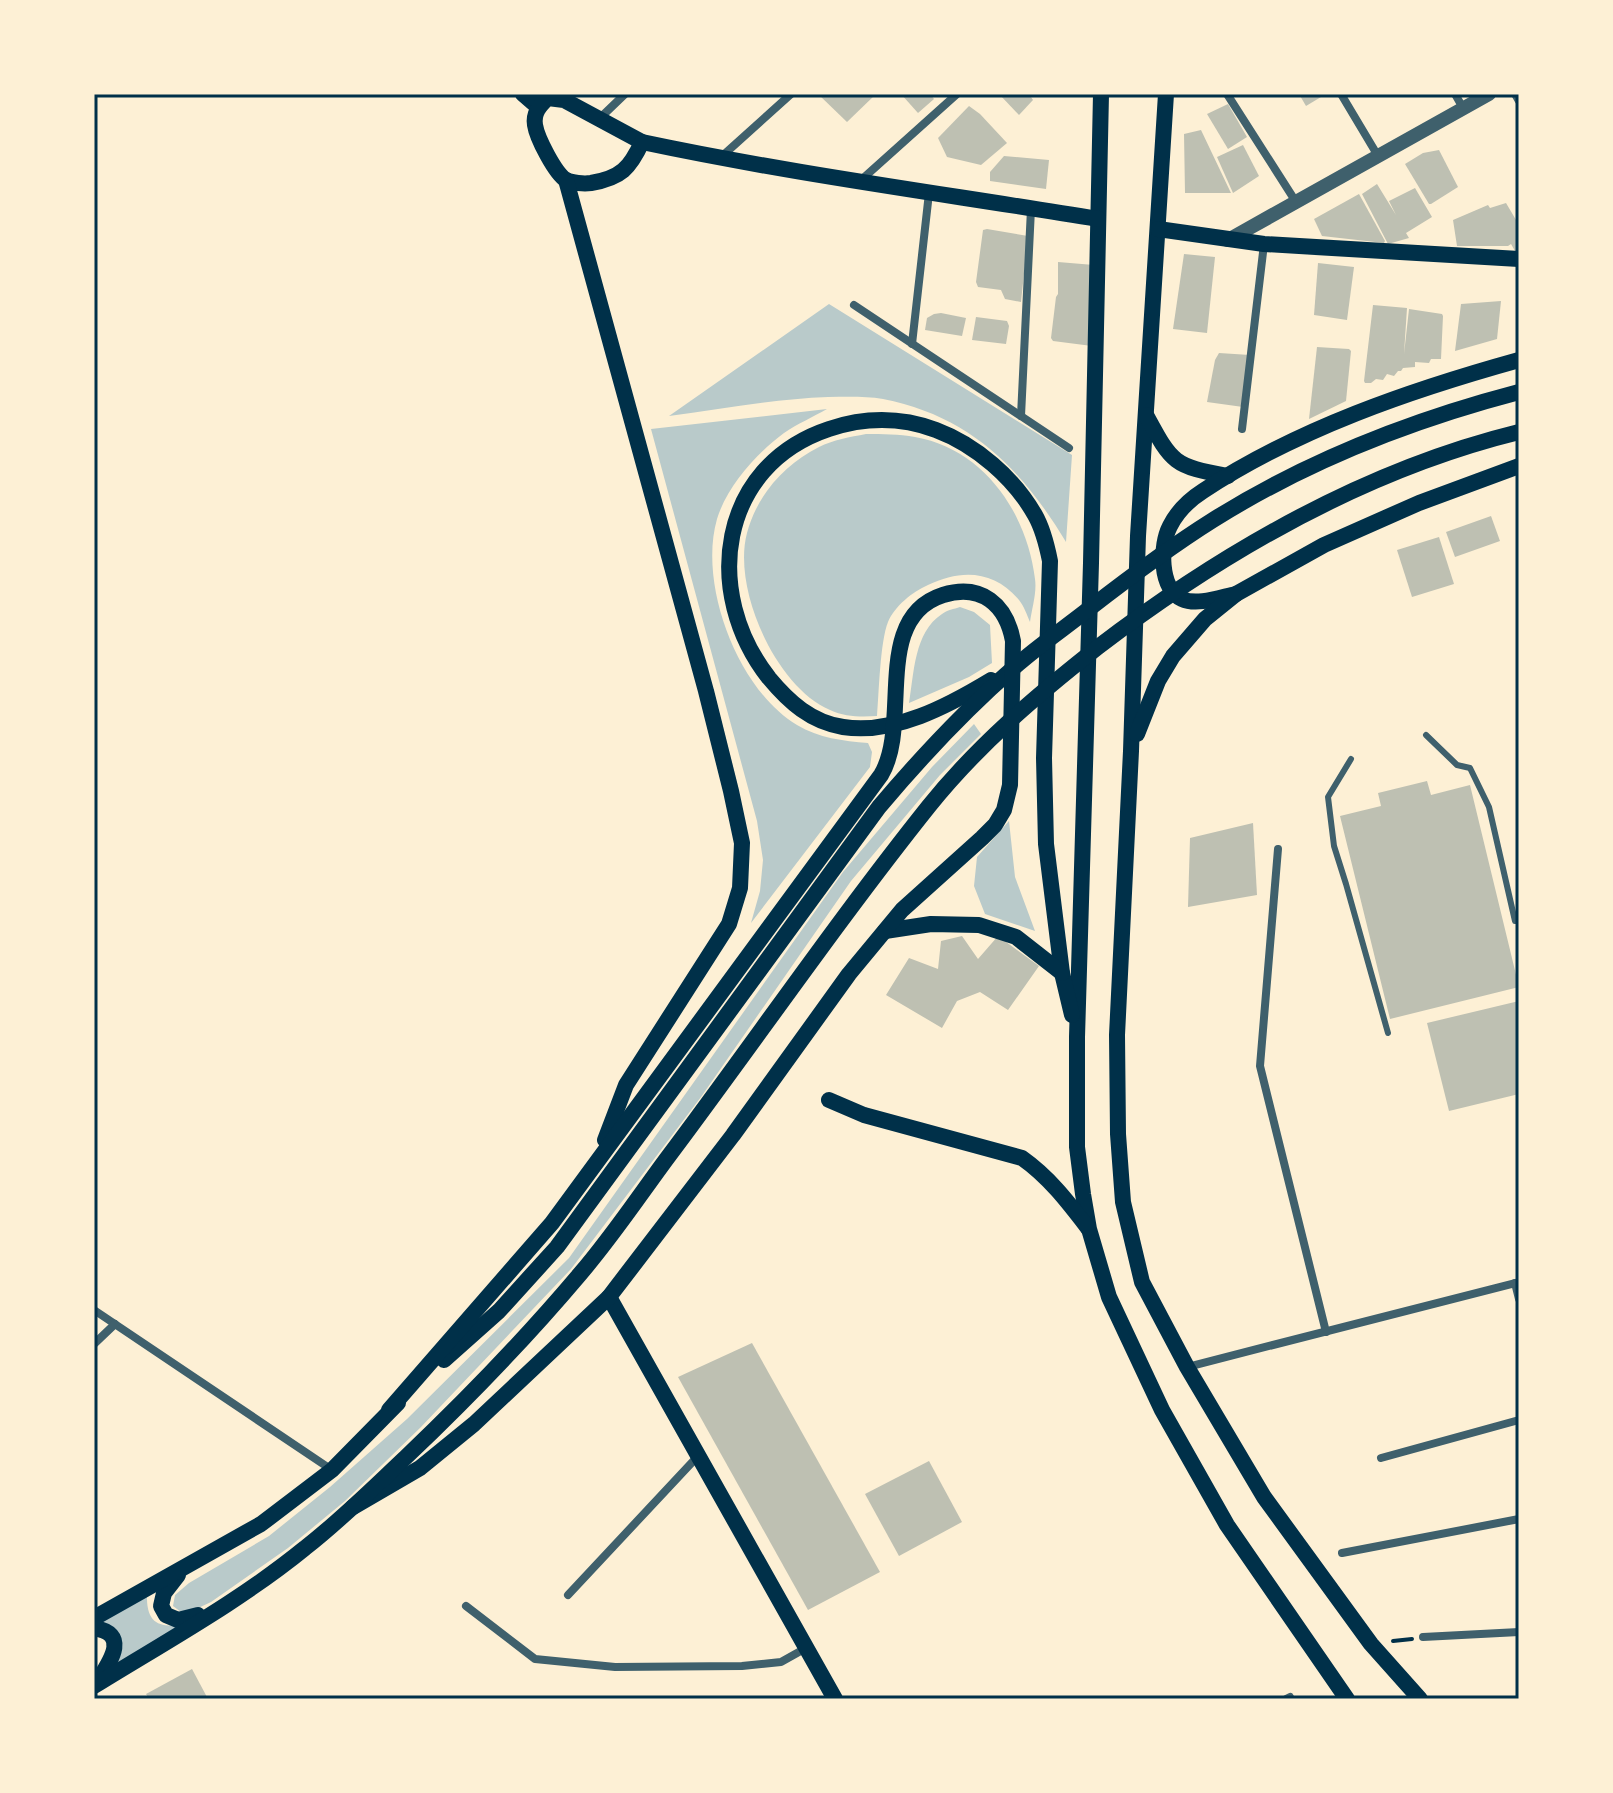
<svg xmlns="http://www.w3.org/2000/svg" width="1613" height="1793" viewBox="0 0 1613 1793" font-family="Lora,serif">
<rect width="100%" height="100%" fill="#fdf0d5"/>
<!-- green -->
<g fill="#b9caca">
<path d="M 829,304 L 1072,455 L 1066,542 C 1022,469 970,416 883,399 C 865,396 845,397 828,397 C 774,399 721,409 669,416 Z"/>
<path d="M 827,409 C 813,417 797,424 784,433 C 757,453 727,486 717,519 C 698,585 738,690 797,725 C 819,738 843,741 868,743 L 872,752 L 870,767 L 751,923 L 760,891 L 763,860 L 757,821 L 651,429 Z"/>
<path d="M 866,434 C 882,434 899,434 915,437 C 984,449 1027,513 1035,579 C 1037,592 1032,608 1030,622 C 1027,615 1024,606 1019,600 C 994,570 961,569 928,585 C 912,592 895,606 888,622 C 880,642 879,693 877,716 C 861,717 845,717 830,710 C 776,687 732,589 747,533 C 757,495 784,465 819,447 C 833,440 850,437 866,434 Z"/>
<path d="M 960,607 L 974,612 L 990,625 L 992,663 L 969,677 L 909,703 C 914,674 914,632 942,614 C 947,610 954,609 960,607 Z"/>
<polygon points="974,724 981,734 940,775 851,881 701,1097 571,1269 421,1427 345,1501 288,1548 211,1602 194,1610 181,1612 173,1606 175,1595 189,1583 269,1536 330,1487 407,1419 569,1258 843,872 932,767"/>
<polygon points="1009,821 1015,877 1035,931 985,914 974,886 977,857"/>
<path d="M 147,1594 C 146,1626 161,1628 188,1624 L 116,1665 L 122,1646 L 119,1638 L 94,1623 Z"/>
</g>
<!-- building -->
<g fill="#bec0b2">
<polygon points="818,94 876,94 847,122"/>
<polygon points="901,94 930,94 934,99 918,113"/>
<polygon points="999,94 1029,94 1033,100 1019,115"/>
<polygon points="1299,94 1326,94 1306,106"/>
<polygon points="1228,104 1247,137 1228,149 1207,114"/>
<polygon points="969,106 980,114 1007,143 981,165 947,157 938,138"/>
<polygon points="1201,130 1230,191 1231,193 1185,193 1184,134"/>
<polygon points="1243,145 1259,176 1233,193 1217,157"/>
<polygon points="1439,150 1458,187 1431,204 1429,204 1405,164 1423,153"/>
<polygon points="1004,156 1049,160 1046,189 990,181 990,172"/>
<polygon points="1377,184 1396,215 1389,201 1415,188 1432,217 1406,233 1409,238 1388,244 1362,194"/>
<polygon points="1359,194 1385,241 1384,243 1322,236 1314,219"/>
<polygon points="1506,203 1519,225 1519,251 1515,251 1511,244 1508,246 1457,246 1453,220 1488,205 1490,208"/>
<polygon points="987,229 1028,236 1021,302 1005,299 1001,290 978,287 976,282 983,230"/>
<polygon points="1184,254 1215,257 1207,333 1173,329"/>
<polygon points="1058,262 1094,265 1092,346 1053,341 1051,338 1056,297 1058,294"/>
<polygon points="1318,263 1354,267 1347,320 1314,315"/>
<polygon points="1501,301 1497,339 1455,351 1461,304"/>
<polygon points="1373,305 1407,308 1404,354 1409,309 1442,314 1443,316 1441,359 1431,359 1429,363 1415,362 1415,367 1403,368 1401,371 1398,371 1394,376 1387,374 1383,380 1376,379 1371,383 1365,383 1364,381"/>
<polygon points="941,313 966,318 962,336 925,330 927,318 934,314"/>
<polygon points="976,317 1007,321 1009,326 1006,344 972,340"/>
<polygon points="1317,347 1349,349 1351,351 1346,401 1309,419"/>
<polygon points="1219,353 1250,355 1243,407 1207,402 1215,360"/>
<polygon points="1491,516 1500,541 1455,557 1446,532"/>
<polygon points="1439,537 1454,584 1412,597 1397,550"/>
<polygon points="1427,781 1431,795 1470,785 1519,987 1390,1019 1340,816 1381,806 1378,793"/>
<polygon points="1253,823 1257,895 1188,907 1190,838"/>
<polygon points="962,936 978,959 998,936 1039,966 1008,1010 980,992 957,1001 942,1028 886,995 909,958 938,969 941,941"/>
<polygon points="1519,1001 1519,1094 1449,1111 1427,1023"/>
<polygon points="752,1343 880,1572 808,1610 678,1377"/>
<polygon points="929,1461 962,1522 899,1556 865,1494"/>
<polygon points="192,1669 208,1699 149,1699 146,1694"/>
</g>
<g fill="none" stroke-linecap="round" stroke-linejoin="round">
<!-- path -->
<polyline stroke="#003049" stroke-width="4" points="1393,1641 1412,1639"/>
<!-- service -->
<g stroke="#3f606c" stroke-width="6">
<polyline points="1426,735 1457,765 1470,768 1489,807 1515,921"/>
<polyline points="1351,759 1328,797 1334,846 1346,884 1388,1033"/>
</g>
<!-- minor -->
<g stroke="#3f606c" stroke-width="8">
<polyline points="1227,94 1296,202"/>
<polyline points="1341,94 1378,156"/>
<polyline points="1455,94 1463,108"/>
<polyline points="1515,94 1519,101"/>
<polyline points="600,118 625,94"/>
<polyline points="720,158 791,94"/>
<polyline points="860,181 957,94"/>
<polyline points="854,305 1069,448"/>
<polyline points="912,344 929,193"/>
<polyline points="1021,416 1031,209"/>
<polyline points="1242,429 1264,244"/>
<polyline points="1278,849 1260,1066 1326,1332"/>
<polyline points="1515,1283 1519,1299"/>
<polyline points="94,1310 332,1470"/>
<polyline points="94,1344 115,1324"/>
<polyline points="1187,1367 1519,1282"/>
<polyline points="1381,1458 1519,1420"/>
<polyline points="1342,1553 1519,1519"/>
<polyline points="568,1595 698,1456"/>
<polyline points="466,1606 535,1659 615,1667 742,1666 781,1662 806,1648"/>
<polyline points="1423,1637 1519,1632"/>
<polyline points="1286,1699 1290,1697"/>
</g>
<!-- tertiary -->
<polyline stroke="#3f606c" stroke-width="14" points="1228,240 1489,94"/>
<!-- secondary -->
<g stroke="#003049" stroke-width="16">
<polyline points="523,94 538,107"/>
<polyline points="1101,94 1091,563 1077,1037 1077,1147 1083,1194 1089,1229 1109,1297 1162,1410 1227,1525 1347,1699"/>
<polyline points="1166,94 1138,536 1131,751 1117,1035 1118,1134 1123,1202 1142,1282 1187,1367 1264,1497 1371,1644 1420,1699"/>
<path d="M 548,98 L 564,100 L 642,142 C 630,168 621,178 591,183 C 584,184 572,183 566,180 C 555,173 537,138 535,125 C 533,113 540,105 548,98 Z"/>
<path d="M 642,142 C 793,174 946,194 1098,219"/>
<polyline points="566,180 706,691 731,791 742,843 740,888 729,924 626,1085 605,1140"/>
<polyline points="1158,229 1264,244 1519,259"/>
<path d="M 1146,415 C 1172,463 1173,466 1228,476"/>
<path d="M 1236,594 C 1221,597 1197,606 1182,599 C 1159,588 1160,545 1170,526 C 1177,512 1189,500 1203,491 C 1297,429 1411,390 1519,360"/>
<path d="M 991,680 C 948,706 894,735 843,727 C 811,722 789,702 769,678 C 702,593 718,466 829,429 C 865,417 901,417 936,430 C 976,445 1014,478 1035,515 C 1043,529 1047,546 1050,561 L 1044,758 L 1046,844 L 1062,973 L 1072,1015"/>
<polyline points="1137,734 1158,681 1173,656 1205,619 1236,594 1324,545 1419,503 1519,466"/>
<polyline points="885,931 931,924 979,925 1016,937 1062,973"/>
<path d="M 829,1100 L 864,1115 L 1022,1158 C 1049,1177 1068,1202 1088,1228"/>
<polyline points="609,1297 835,1699"/>
<path d="M 444,1360 L 499,1311 L 557,1247 L 879,807 C 922,756 967,708 1018,664 C 1041,644 1066,627 1090,608 C 1130,577 1170,547 1213,520 C 1307,461 1412,420 1519,392"/>
<path d="M 353,1507 L 420,1468 L 474,1424 L 609,1297 L 733,1135 L 849,974 L 902,910 L 982,838 L 995,825 L 1004,810 L 1010,785 L 1013,641 C 1010,625 1004,610 990,600 C 976,590 959,590 943,595 C 871,618 912,724 881,775 L 552,1223 L 389,1410"/>
<polyline points="178,1575 164,1593 161,1606 166,1615 178,1620 198,1615"/>
<polyline points="94,1618 261,1524 332,1470 398,1403"/>
<path d="M 94,1628 C 131,1634 109,1663 97,1682"/>
<path d="M 94,1686 C 165,1642 240,1601 305,1548 C 341,1520 373,1488 406,1457 C 467,1399 526,1338 580,1274 C 612,1237 639,1196 668,1157 C 755,1041 838,920 929,806 C 978,745 1037,695 1098,647 C 1224,551 1364,470 1519,432"/>
</g>
</g>
<!-- border -->
<rect width="1613" height="1793" fill="none" stroke="#fdf0d5" stroke-width="192"/>
<rect x="96" y="96" width="1421" height="1601" fill="none" stroke="#003049" stroke-width="3"/>
</svg>
